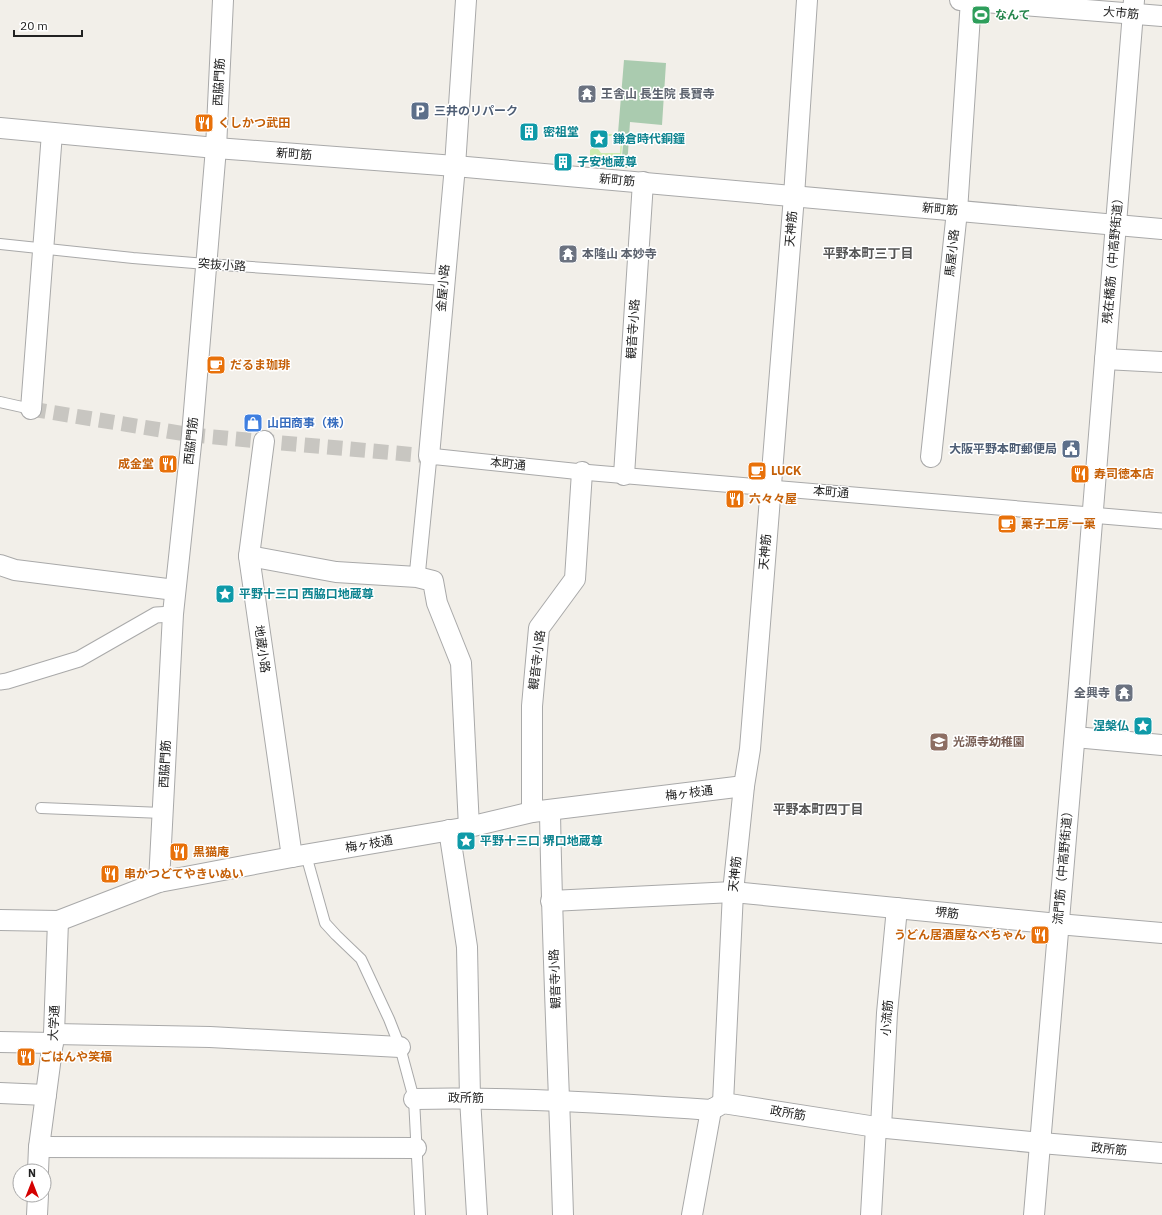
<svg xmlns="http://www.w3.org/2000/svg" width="1162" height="1215" viewBox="0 0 1162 1215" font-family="'IBM Plex Sans','Noto Sans JP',sans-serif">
<rect width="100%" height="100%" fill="#f2efe9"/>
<!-- grass -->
<polygon fill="#cdebb0" points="601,134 623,134 621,157 590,157 590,150 593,148 598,149 601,153 620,153 621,136 601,136 600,140 598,140 598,138"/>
<!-- cemetery -->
<polygon fill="#aacbaf" points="624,60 666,63 662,125 630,122 627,168 621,168 624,134 618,133"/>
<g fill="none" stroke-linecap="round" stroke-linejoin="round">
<!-- pedestrian-tunnel -->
<polyline stroke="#c8c6c1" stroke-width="15" stroke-dasharray="15 8" stroke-linecap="butt" points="31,409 192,435 429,456"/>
<defs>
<g id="service">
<polyline points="0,244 133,258 206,264 444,280"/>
<polyline points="0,402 31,409"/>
<polyline points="41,808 162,813"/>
<polyline points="306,855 325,923 336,935 361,959 389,1019 400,1047 414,1099 420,1215"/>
</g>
<g id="pedestrian">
<polyline points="417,577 429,456 582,472 1162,521"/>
<polyline points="0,682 7,681 79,659 156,615 173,614"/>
</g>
<g id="minor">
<polyline points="960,0 1162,16"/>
<polyline points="0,128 216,148 455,166 1162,229"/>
<polyline points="1105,359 1162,362"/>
<polyline points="31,409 52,133"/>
<polyline points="264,441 249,556 292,857"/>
<polyline points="429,456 455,166 466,0"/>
<polyline points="931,457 957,211 971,0"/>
<polyline points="624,475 643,182"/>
<polyline points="249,556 336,572 417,577 433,581 437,603 461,663 469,827"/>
<polyline points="0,565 15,570 175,590"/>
<polyline points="1075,737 1162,745"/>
<path d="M 550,811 C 552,945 559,1080 563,1215"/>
<polyline points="532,812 532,706 539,628 575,579 582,472"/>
<polyline points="449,830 467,947 470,1098 477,1215"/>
<polyline points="159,882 173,614 192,435 216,148 223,0"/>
<polyline points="551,901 733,892 1058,924 1162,933"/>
<polyline points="0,920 58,921 159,882 292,857 469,827 532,812 744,786"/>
<polyline points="54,1034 210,1037 400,1047"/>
<polyline points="0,1042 53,1043"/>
<polyline points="0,1093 46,1095"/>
<path d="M 414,1099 C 513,1097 612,1103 711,1110 L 723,1103 L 876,1127 L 1041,1143 L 1162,1153"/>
<polyline points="723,1103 733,892 744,786 750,749 794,196 807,0"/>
<polyline points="881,1127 887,1013 897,908"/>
<polyline points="39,1147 416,1148"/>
<polyline points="38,1171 39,1147 54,1034 58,921"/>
<polyline points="37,1215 38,1195"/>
<polyline points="692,1215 711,1110"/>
<polyline points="871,1215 876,1127"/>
<polyline points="1034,1215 1078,696 1134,0"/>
</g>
</defs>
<!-- service casing -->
<use href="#service" stroke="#a9a9a9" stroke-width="12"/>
<!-- pedestrian casing -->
<use href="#pedestrian" stroke="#a9a9a9" stroke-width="17"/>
<!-- minor casing -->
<use href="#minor" stroke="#a9a9a9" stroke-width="22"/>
<!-- service -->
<use href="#service" stroke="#fff" stroke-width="10"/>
<!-- pedestrian -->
<use href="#pedestrian" stroke="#fff" stroke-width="15"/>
<!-- minor -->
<use href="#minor" stroke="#fff" stroke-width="20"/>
</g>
<!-- icons -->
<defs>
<symbol id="stadium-square" viewBox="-11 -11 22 22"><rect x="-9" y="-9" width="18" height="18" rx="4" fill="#2e9e5b" stroke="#fff"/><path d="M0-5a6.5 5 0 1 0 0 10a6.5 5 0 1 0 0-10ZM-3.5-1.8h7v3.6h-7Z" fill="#fff"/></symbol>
<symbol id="temple-square" viewBox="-11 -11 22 22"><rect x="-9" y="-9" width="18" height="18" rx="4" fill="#6b7280" stroke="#fff"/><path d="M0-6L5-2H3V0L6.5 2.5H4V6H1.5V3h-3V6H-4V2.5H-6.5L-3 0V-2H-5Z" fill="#fff"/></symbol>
<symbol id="parking-square" viewBox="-11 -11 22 22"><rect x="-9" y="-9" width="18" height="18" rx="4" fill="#5c6f8a" stroke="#fff"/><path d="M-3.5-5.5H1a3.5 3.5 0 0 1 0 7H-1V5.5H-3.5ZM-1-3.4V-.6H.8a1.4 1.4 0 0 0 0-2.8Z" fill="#fff"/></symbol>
<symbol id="restaurant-square" viewBox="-11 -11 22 22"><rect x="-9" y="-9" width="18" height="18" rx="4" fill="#e8710a" stroke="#fff"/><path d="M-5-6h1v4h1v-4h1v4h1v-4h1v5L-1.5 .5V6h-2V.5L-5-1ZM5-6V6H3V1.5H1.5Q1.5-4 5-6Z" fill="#fff"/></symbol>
<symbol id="building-square" viewBox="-11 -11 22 22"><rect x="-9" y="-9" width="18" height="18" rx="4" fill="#0f9aa8" stroke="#fff"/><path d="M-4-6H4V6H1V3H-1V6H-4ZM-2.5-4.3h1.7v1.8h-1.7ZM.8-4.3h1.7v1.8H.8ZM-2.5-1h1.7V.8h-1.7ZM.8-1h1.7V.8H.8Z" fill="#fff"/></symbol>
<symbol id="sight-square" viewBox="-11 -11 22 22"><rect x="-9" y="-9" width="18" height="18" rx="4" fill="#0f9aa8" stroke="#fff"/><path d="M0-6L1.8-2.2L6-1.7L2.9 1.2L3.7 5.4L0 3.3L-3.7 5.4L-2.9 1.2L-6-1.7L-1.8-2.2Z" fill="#fff"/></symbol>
<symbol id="cafe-square" viewBox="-11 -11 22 22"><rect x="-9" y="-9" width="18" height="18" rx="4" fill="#e8710a" stroke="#fff"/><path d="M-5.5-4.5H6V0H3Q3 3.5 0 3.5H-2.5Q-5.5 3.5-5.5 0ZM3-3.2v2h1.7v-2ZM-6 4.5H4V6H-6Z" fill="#fff"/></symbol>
<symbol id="shop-square" viewBox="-11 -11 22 22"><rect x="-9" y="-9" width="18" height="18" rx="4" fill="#3f7fe0" stroke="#fff"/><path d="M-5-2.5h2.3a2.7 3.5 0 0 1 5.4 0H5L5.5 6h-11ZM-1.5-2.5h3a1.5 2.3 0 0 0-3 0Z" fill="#fff"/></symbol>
<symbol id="civic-square" viewBox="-11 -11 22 22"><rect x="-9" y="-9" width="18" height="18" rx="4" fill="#5c6f8a" stroke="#fff"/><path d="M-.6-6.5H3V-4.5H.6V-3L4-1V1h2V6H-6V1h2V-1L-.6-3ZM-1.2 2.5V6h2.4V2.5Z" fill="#fff"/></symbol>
<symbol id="school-square" viewBox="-11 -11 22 22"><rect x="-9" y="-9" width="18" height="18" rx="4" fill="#8d6e63" stroke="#fff"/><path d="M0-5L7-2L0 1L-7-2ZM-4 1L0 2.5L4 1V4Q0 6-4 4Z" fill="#fff"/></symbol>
</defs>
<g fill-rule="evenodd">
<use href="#stadium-square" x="970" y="4" width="22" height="22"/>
<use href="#temple-square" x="576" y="83" width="22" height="22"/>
<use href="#parking-square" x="409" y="100" width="22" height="22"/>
<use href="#restaurant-square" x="193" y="112" width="22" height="22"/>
<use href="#building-square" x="518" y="121" width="22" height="22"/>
<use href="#sight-square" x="588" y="128" width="22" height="22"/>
<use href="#building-square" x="552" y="151" width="22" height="22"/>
<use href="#temple-square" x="557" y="243" width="22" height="22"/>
<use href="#cafe-square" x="205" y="354" width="22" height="22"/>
<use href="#shop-square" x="242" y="412" width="22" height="22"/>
<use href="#civic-square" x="1060" y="438" width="22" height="22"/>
<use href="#restaurant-square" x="157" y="453" width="22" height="22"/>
<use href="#cafe-square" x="746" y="460" width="22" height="22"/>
<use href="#restaurant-square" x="1069" y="463" width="22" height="22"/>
<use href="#restaurant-square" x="724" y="488" width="22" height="22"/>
<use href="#cafe-square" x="996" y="513" width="22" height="22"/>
<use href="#sight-square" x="214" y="583" width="22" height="22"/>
<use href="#temple-square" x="1113" y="682" width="22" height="22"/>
<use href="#sight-square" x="1132" y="715" width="22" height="22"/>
<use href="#school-square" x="928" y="731" width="22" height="22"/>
<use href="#sight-square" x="455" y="830" width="22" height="22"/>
<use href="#restaurant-square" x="168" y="841" width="22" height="22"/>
<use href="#restaurant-square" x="99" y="863" width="22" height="22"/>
<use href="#restaurant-square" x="1029" y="924" width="22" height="22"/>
<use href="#restaurant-square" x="15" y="1046" width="22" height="22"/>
</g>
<g text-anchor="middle" stroke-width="3" stroke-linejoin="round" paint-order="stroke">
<!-- street labels -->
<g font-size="12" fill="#222" stroke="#fff">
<text transform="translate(1121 13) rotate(5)" y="4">大市筋</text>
<text transform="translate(219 82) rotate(-87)" y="4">西脇門筋</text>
<text transform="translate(294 154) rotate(4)" y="4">新町筋</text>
<text transform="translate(617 180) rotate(5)" y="4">新町筋</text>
<text transform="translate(940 209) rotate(5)" y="4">新町筋</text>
<text transform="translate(791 229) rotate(-85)" y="4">天神筋</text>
<text transform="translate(952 253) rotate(-84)" y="4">馬屋小路</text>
<text transform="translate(1113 258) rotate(-85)" y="4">残在橋筋（中高野街道）</text>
<text transform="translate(222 265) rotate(4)" y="4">突抜小路</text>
<text transform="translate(443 288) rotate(-85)" y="4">金屋小路</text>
<text transform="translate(633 329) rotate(-86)" y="4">観音寺小路</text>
<text transform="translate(191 441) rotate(-84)" y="4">西脇門筋</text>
<text transform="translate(508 464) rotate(6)" y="4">本町通</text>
<text transform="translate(831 492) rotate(5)" y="4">本町通</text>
<text transform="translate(765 552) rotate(-85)" y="4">天神筋</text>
<text transform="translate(262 649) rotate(82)" y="4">地蔵小路</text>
<text transform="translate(537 660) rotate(-83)" y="4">観音寺小路</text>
<text transform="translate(165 764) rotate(-87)" y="4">西脇門筋</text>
<text transform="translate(689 793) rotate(-7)" y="4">梅ヶ枝通</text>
<text transform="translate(369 844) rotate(-10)" y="4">梅ヶ枝通</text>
<text transform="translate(1063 865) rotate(-85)" y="4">流門筋（中高野街道）</text>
<text transform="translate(735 874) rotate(-84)" y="4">天神筋</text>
<text transform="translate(947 913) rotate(6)" y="4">堺筋</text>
<text transform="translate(555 979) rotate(-92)" y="4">観音寺小路</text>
<text transform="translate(887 1018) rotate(-86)" y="4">小流筋</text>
<text transform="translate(54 1023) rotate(-87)" y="4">大学通</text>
<text x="466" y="1102">政所筋</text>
<text transform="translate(788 1113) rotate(9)" y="4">政所筋</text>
<text transform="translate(1109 1149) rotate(5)" y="4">政所筋</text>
</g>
<!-- leisure labels -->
<g font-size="12" font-weight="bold" fill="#27864d" stroke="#fff" text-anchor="start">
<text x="995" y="19">なんて</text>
</g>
<!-- worship labels -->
<g font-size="12" font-weight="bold" fill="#5b616d" stroke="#fff" text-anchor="start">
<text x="601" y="98">王舎山 長生院 長寶寺</text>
<text x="582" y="258">本隆山 本妙寺</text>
<text x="1110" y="697" text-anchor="end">全興寺</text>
</g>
<!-- service labels -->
<g font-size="12" font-weight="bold" fill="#4e5e75" stroke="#fff" text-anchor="start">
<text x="434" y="115">三井のリパーク</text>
<text x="1057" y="453" text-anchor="end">大阪平野本町郵便局</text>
</g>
<!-- food labels -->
<g font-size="12" font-weight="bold" fill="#c56008" stroke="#fff" text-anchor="start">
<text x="218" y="127">くしかつ武田</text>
<text x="230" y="369">だるま珈琲</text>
<text x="154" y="468" text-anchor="end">成金堂</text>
<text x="771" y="475">LUCK</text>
<text x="1094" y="478">寿司徳本店</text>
<text x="749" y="503">六々々屋</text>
<text x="1021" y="528">菓子工房 一菓</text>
<text x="193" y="856">黒猫庵</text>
<text x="124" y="878">串かつどてやきいぬい</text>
<text x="1026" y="939" text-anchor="end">うどん居酒屋なべちゃん</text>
<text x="40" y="1061">ごはんや笑福</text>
</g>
<!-- culture labels -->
<g font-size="12" font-weight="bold" fill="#0d838f" stroke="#fff" text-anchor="start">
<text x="543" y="136">密祖堂</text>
<text x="613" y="143">鎌倉時代銅鐘</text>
<text x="577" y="166">子安地蔵尊</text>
<text x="239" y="598">平野十三口 西脇口地蔵尊</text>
<text x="1129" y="730" text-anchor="end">涅槃仏</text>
<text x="480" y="845">平野十三口 堺口地蔵尊</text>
</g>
<!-- shop labels -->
<g font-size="12" font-weight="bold" fill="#366cbe" stroke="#fff" text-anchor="start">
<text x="267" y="427">山田商事（株）</text>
</g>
<!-- education labels -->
<g font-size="12" font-weight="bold" fill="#785e54" stroke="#fff" text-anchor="start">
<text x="953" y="746">光源寺幼稚園</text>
</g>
<!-- neighbourhood labels -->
<g font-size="13" font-weight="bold" fill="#555" stroke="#fff">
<text x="868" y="258">平野本町三丁目</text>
<text x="818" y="814">平野本町四丁目</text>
</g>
</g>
<!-- north arrow -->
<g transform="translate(32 1183)"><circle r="19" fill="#ffffff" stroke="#a7a7a7"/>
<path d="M0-3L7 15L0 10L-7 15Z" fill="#d40000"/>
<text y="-6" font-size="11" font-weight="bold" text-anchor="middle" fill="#222222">N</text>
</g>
<!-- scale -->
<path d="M14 30v6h68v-6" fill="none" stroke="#222222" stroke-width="2"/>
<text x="20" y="30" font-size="12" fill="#222222" stroke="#ffffff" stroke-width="3" paint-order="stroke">20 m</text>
</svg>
